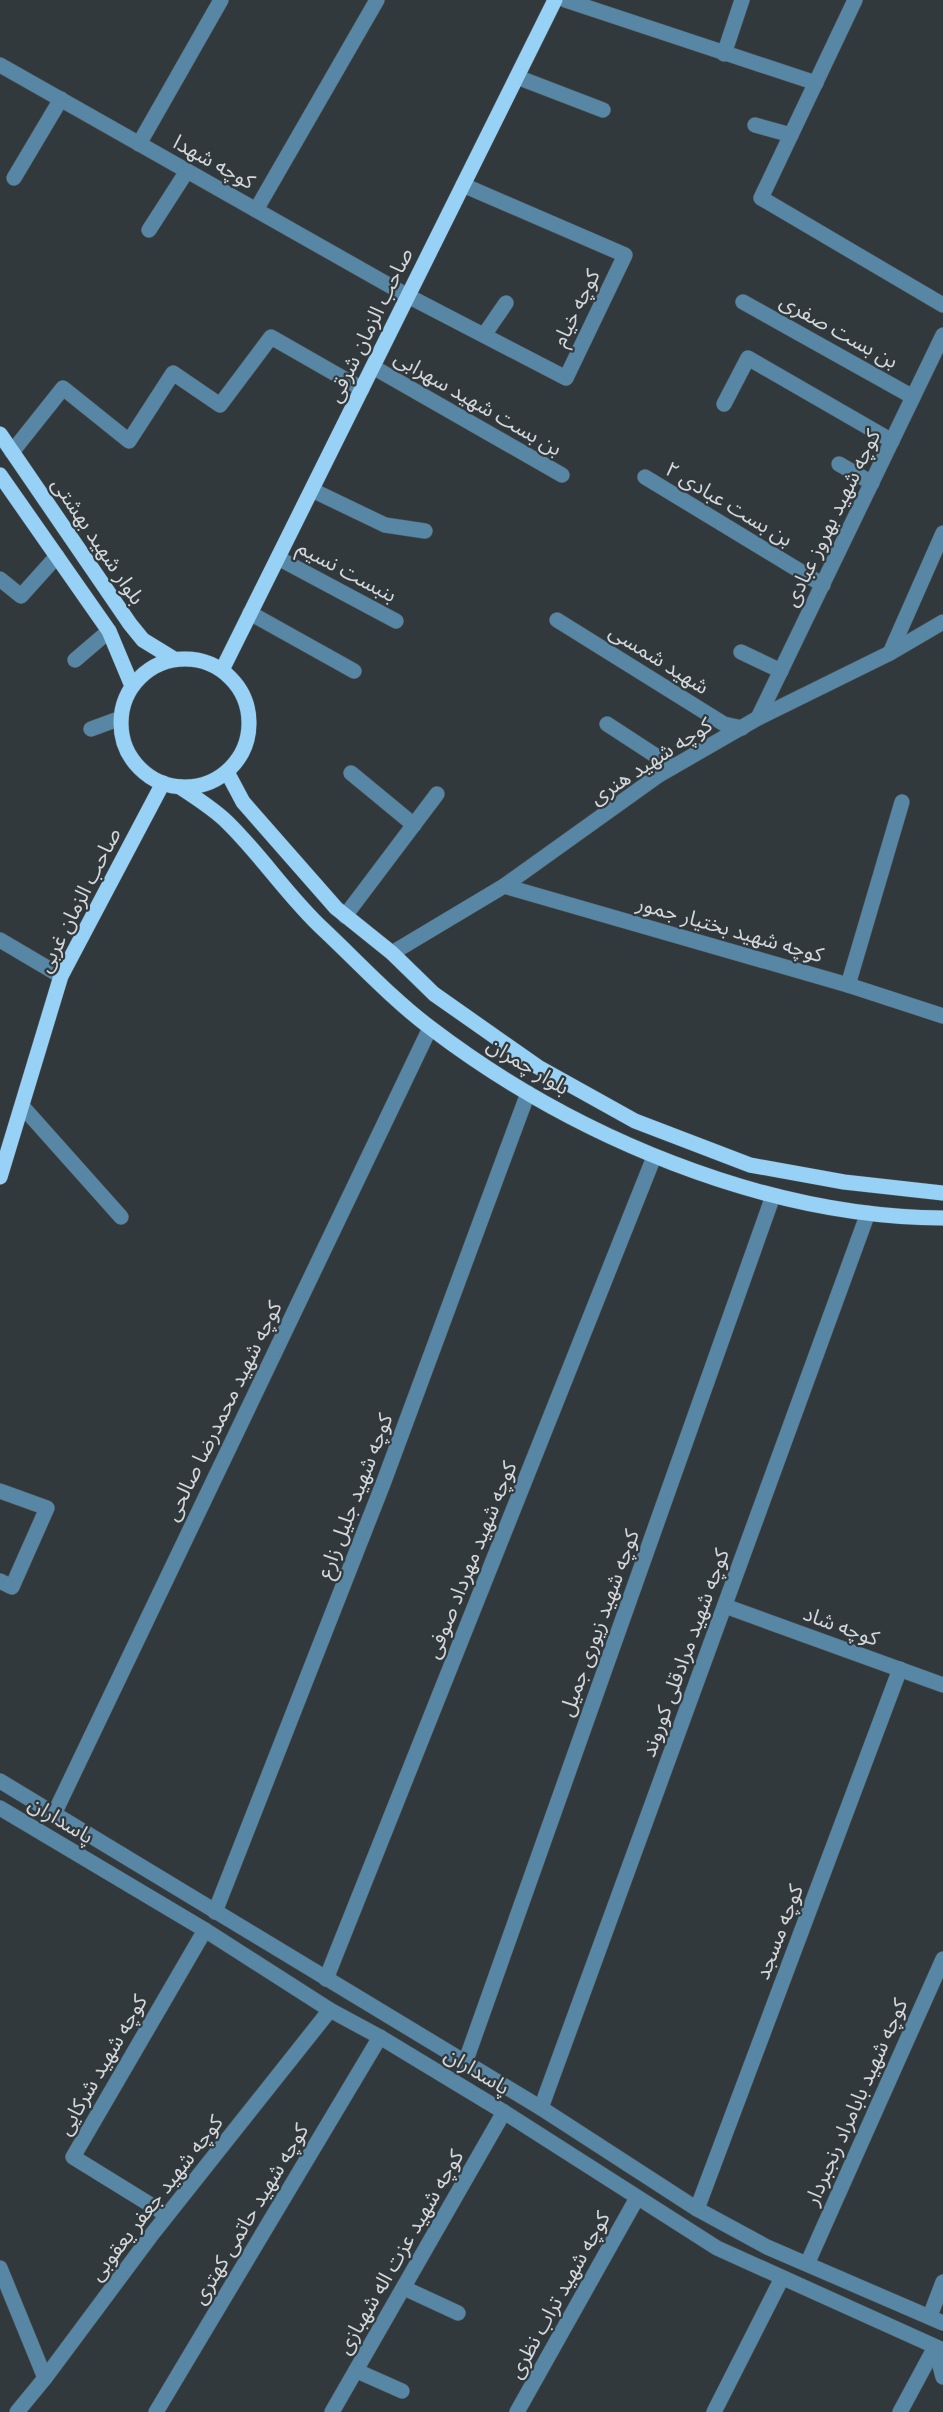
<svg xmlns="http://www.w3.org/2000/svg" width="943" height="2412" viewBox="0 0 943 2412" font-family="'IBM Plex Sans','Noto Sans Arabic',sans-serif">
<rect width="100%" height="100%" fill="#32393d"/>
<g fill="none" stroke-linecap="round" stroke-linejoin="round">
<defs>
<g id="minor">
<polyline points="565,0 816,83"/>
<polyline points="855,0 761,198 943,305"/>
<polyline points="724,54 742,0"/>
<polyline points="0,65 408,296 566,378 625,255 463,185"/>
<polyline points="517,77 603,110"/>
<polyline points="755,125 791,135"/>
<polyline points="139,144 221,0"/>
<polyline points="14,178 61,99"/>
<polyline points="256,210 377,0"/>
<polyline points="149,230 187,171"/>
<polyline points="743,302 913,397"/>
<polyline points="484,335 506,303"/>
<polyline points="373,367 562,475"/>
<polyline points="724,404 748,358 892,441"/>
<polyline points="12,452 63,388 129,441 173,373 220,405 271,337 362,389"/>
<polyline points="839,464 872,483"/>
<polyline points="645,477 823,585"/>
<polyline points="312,490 385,525 425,531"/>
<polyline points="278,558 396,621"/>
<polyline points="0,579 21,596 57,556"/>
<polyline points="250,613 354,671"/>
<polyline points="557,620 724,724 742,728"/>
<polyline points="741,652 781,671"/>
<polyline points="890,653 943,533"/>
<polyline points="75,660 109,631"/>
<polyline points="758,718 943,335"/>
<polyline points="607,724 673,767"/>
<polyline points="91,729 121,718"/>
<polyline points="351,773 414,825"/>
<polyline points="504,886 848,985 943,1016"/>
<polyline points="345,916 437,794"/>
<polyline points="0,940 61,976"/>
<polyline points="392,953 504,886 659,775 758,718 890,653 943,622"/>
<polyline points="848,985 902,802"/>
<polyline points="22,1106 121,1217"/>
<polyline points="0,1491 47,1508 12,1587 0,1581"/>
<polyline points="725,1606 943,1685"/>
<polyline points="0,1781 541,2108 697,2209 767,2247 943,2323"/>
<polyline points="0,1808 205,1930 330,2010 380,2037 504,2112 717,2248 943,2350"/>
<polyline points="55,1812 430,1028"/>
<polyline points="215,1912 383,1484 528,1093"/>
<polyline points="326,1979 654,1157"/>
<polyline points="465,2063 773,1196"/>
<polyline points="541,2108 868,1213"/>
<polyline points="697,2209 900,1669"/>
<polyline points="167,2215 73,2157 205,1930"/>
<polyline points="808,2262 943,1959"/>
<polyline points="0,2268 45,2378"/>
<polyline points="404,2288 458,2313"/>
<polyline points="930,2316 943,2282"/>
<polyline points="935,2347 943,2377"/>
<polyline points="357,2371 402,2391"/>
<polyline points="17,2412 45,2378 153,2233 330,2010"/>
<polyline points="156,2412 380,2037"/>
<polyline points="332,2412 504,2112"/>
<polyline points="517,2412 637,2198"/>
<polyline points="714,2412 782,2278"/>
<polyline points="900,2412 935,2347"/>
</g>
<g id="major">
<polyline points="0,434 130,624 143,640 174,659"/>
<polyline points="0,475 109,631 132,686"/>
<circle cx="185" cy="723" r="64"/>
<polyline points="222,670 555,0"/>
<polyline points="227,772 243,802 336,908 392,953 434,994 538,1067 635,1121 750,1165 844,1182 943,1193"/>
<path d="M 180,787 C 196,798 214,809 227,822 C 262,856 289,898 324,930 C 359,963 393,1000 432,1029 C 573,1136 764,1217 943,1218"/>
<polyline points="0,1177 61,976 163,783"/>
</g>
</defs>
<!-- minor casing -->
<use href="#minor" stroke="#4f5559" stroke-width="16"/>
<!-- major casing -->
<use href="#major" stroke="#4f5559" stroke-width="16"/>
<!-- minor -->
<use href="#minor" stroke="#5787a5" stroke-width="15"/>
<!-- major -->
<use href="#major" stroke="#97d1f6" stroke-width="15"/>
</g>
<g text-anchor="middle" stroke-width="4.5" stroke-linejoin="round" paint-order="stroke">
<!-- street labels -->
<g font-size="21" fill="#d3d7da" stroke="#32393d">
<text transform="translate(214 162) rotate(29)" y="7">کوچه شهدا</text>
<text transform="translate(576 308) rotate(-64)" y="7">کوچه خیام</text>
<text transform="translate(370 325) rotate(-64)" y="7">صاحب الزمان شرقی</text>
<text transform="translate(839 331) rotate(29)" y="7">بن بست صفری</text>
<text transform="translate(478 403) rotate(30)" y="7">بن بست شهید سهرابی</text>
<text transform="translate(729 504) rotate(31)" y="7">بن بست عبادی ۲</text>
<text transform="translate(832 518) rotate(-64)" y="7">کوچه شهید بهروز عبادی</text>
<text transform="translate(98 541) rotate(56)" y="7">بلوار شهید بهشتی</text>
<text transform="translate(347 571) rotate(28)" y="7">بنبست نسیم</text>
<text transform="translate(659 659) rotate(32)" y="7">شهید شمسی</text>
<text transform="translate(651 761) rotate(-33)" y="7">کوچه شهید هنری</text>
<text transform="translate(79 900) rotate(-63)" y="7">صاحب الزمان غربی</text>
<text transform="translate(730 929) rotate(16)" y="7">کوچه شهید بختیار جمور</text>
<text transform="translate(528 1066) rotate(31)" y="7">بلوار چمران</text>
<text transform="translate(223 1411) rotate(-64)" y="7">کوچه شهید محمدرضا صالحی</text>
<text transform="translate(355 1496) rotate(-69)" y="7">کوچه شهید جلیل زارع</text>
<text transform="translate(471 1560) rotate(-68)" y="7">کوچه شهید مهرداد صوفی</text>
<text transform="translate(599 1623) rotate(-70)" y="7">کوچه شهید زیوری جمیل</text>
<text transform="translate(841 1626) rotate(20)" y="7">کوچه شاد</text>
<text transform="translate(685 1653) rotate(-70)" y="7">کوچه شهید مرادقلی کوروند</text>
<text transform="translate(61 1820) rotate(31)" y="7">پاسداران</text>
<text transform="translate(779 1932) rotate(-69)" y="7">کوچه مسجد</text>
<text transform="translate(102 2065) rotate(-60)" y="7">کوچه شهید شرکایی</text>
<text transform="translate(477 2071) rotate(31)" y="7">پاسداران</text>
<text transform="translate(856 2102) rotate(-66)" y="7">کوچه شهید بابامراد رنجبردار</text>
<text transform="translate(156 2198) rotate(-52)" y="7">کوچه شهید جعفر یعقوبی</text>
<text transform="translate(250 2214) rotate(-59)" y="7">کوچه شهید حاتمی کهتری</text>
<text transform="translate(400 2252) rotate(-60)" y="7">کوچه شهید عزت اله شهبازی</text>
<text transform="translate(559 2295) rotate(-61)" y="7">کوچه شهید تراب نظری</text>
</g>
</g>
</svg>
